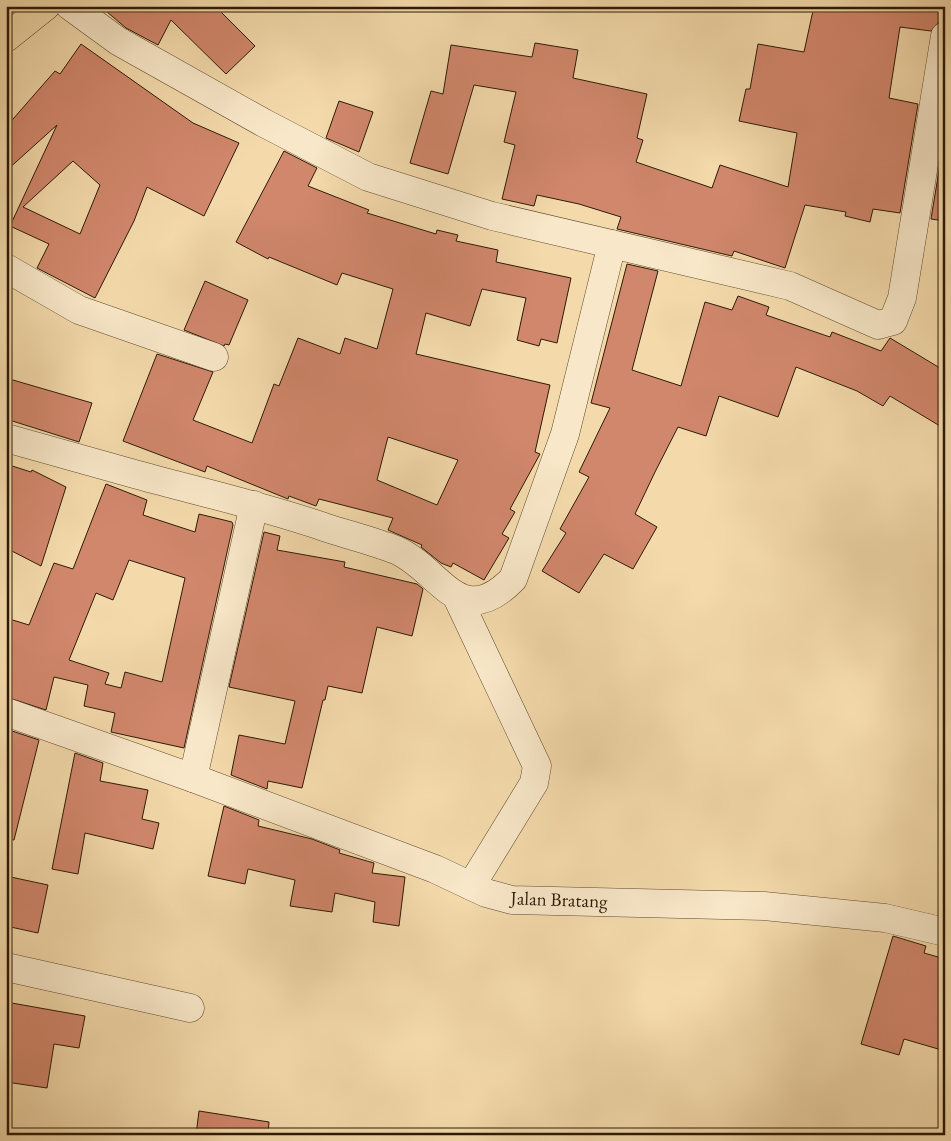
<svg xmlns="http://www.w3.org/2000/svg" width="951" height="1141" viewBox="0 0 951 1141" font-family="'EB Garamond',serif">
<rect width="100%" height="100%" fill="#f4daab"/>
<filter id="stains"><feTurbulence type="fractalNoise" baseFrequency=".004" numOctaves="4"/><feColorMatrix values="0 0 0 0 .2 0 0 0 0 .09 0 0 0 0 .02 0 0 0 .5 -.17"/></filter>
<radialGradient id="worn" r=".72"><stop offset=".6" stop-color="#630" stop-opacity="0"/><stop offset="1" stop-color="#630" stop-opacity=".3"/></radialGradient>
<!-- building -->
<g fill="#d1876c" stroke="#2d1a07" fill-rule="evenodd">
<polygon points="100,6 215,6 255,46 226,74 171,20 158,45 126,28"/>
<polygon points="814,6 945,6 945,21 939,22 931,31 900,27 889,98 918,104 900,213 873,209 870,222 845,216 846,212 805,205 785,268 734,251 732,256 617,229 621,217 579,204 537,195 534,206 502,199 515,145 504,142 516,92 474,85 448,174 410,163 431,91 443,94 451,45 532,57 535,43 578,50 573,78 647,94 637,138 643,140 636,162 712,188 720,165 788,187 797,133 739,121 746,89 750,89 758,44 804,52"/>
<path d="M 81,44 L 193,123 L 239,143 L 204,216 L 147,187 L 134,221 L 95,298 L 37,268 L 49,244 L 10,226 L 57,125 L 6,171 L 6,127 L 55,71 L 60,74 ZM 73,161 L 100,185 L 80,234 L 23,207 Z"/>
<polygon points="339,101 373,112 359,152 326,138"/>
<polygon points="945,134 945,221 931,219"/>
<path d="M 284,151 L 317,168 L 308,186 L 369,210 L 367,213 L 436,234 L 437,230 L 458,235 L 456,241 L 498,250 L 496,262 L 571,278 L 557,343 L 541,339 L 539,346 L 517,340 L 526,298 L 482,289 L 470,326 L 426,313 L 416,354 L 550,385 L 535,452 L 540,454 L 510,509 L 515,512 L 502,534 L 509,538 L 484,580 L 453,563 L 451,567 L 441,563 L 421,547 L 422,545 L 388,530 L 393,518 L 319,499 L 316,506 L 289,496 L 288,499 L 207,466 L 205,472 L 123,441 L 157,354 L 213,372 L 193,420 L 252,443 L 274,384 L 279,386 L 298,338 L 340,354 L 345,338 L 377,349 L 393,289 L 342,273 L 337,285 L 269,257 L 268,259 L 236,242 ZM 388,437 L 458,460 L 437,505 L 377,480 Z"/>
<polygon points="627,264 658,271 632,370 681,386 705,302 732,310 738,296 769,307 766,315 830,337 832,332 881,351 890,338 945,371 945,429 890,396 883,406 857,391 796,367 778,417 719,396 706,436 678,427 655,472 635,514 657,527 633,569 604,554 579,593 542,571 566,533 560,529 589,477 579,472 610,408 591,403"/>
<polygon points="205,281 248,300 229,345 225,344 224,346 184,330"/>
<polygon points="6,378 92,403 79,442 6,419"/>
<polygon points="6,464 31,472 32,470 66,487 41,566 6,548"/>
<path d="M 106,484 L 147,500 L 143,515 L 195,532 L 199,514 L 232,522 L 233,525 L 184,748 L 111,732 L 115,713 L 84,706 L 88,685 L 54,677 L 46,710 L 6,697 L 6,618 L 29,625 L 54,563 L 73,569 ZM 129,560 L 185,578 L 162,682 L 125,672 L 121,688 L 105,684 L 109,673 L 69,660 L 96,593 L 113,600 Z"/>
<polygon points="264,532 280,536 277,550 345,562 344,567 417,584 423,589 412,636 377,627 362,693 328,686 325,700 323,700 302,788 268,781 267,789 231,775 239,735 285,744 295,701 229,687"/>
<polygon points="6,729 39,740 14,840 6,839"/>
<polygon points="75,753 103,763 100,781 148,790 142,819 159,823 153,849 85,833 78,874 52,869"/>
<polygon points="224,806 259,820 258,826 312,839 340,850 339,853 374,863 372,873 405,877 399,926 373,922 375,902 335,893 332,912 290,906 295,880 248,869 245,884 208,876"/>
<polygon points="6,876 48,885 38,933 6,926"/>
<polygon points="893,936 926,946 924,953 945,959 945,1051 904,1039 899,1055 861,1044"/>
<polygon points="6,1002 85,1016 79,1048 54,1044 47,1088 6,1082"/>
<polygon points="199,1111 269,1122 268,1135 196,1135"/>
</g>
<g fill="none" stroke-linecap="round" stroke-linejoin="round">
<defs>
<g id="minor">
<polyline points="70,6 118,41 264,123 368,177 492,216 790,286 878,325 893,321 902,298 945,36"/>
<polyline points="6,268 79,310 214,357"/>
<path d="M 6,438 C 50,450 94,463 138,475 C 200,492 263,506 324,527 C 348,535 373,541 396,550 C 441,570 460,633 513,579 L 565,434 L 612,244"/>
<polyline points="457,597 537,766 534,783 471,886"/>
<polyline points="6,712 193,778 435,869 486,893 512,900 764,906 885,918 945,932"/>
<polyline points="193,778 254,505"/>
<polyline points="6,967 190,1008"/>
</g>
<polyline id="major" points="6,38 46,6"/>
</defs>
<!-- minor casing -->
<use href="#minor" stroke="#5f4a30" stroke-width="29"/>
<!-- major casing -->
<use href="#major" stroke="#2d1a07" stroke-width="29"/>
<!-- minor -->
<use href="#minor" stroke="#f8e7c8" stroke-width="28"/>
<!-- major -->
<use href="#major" stroke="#f4daab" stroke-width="28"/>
</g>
<g text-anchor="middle" stroke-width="4.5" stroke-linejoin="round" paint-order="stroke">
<!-- street labels -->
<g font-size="19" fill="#2d1a07" stroke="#f8e7c8">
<text transform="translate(559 899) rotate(2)" y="7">Jalan Bratang</text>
</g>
</g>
<!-- margin -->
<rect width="951" height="1141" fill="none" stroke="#f4daab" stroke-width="25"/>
<rect x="8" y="8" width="936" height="1126" fill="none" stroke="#2d1a07" stroke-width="2.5"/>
<rect x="12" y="12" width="926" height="1116" fill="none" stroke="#2d1a07"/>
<rect width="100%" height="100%" filter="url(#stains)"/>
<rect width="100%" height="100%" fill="url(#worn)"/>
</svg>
